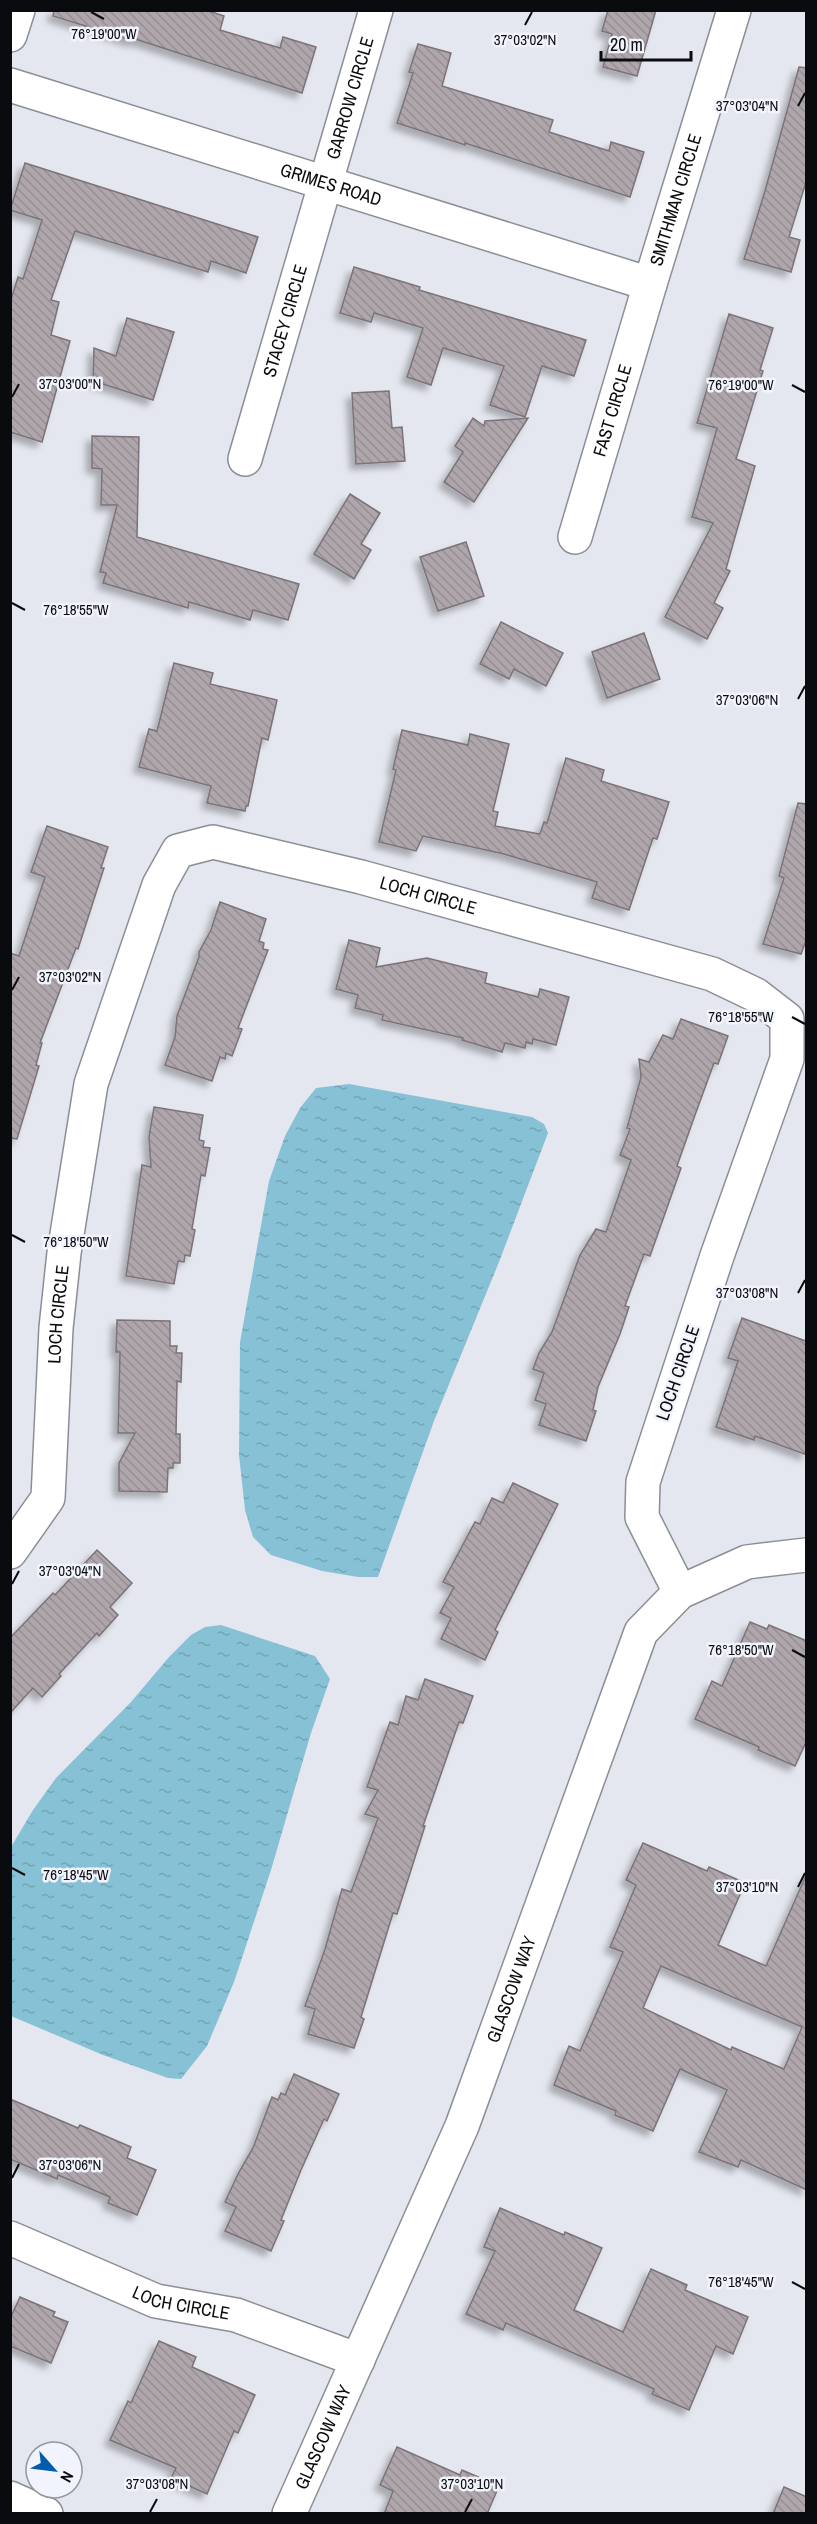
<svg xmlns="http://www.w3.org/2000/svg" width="817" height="2524" viewBox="0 0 817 2524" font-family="'Archivo Narrow',sans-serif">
<defs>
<pattern id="water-ripples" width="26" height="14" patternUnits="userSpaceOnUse" patternTransform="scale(1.5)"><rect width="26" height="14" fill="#87c1d5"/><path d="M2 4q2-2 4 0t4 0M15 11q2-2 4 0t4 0" fill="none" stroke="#73a4b6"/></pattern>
<pattern id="building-back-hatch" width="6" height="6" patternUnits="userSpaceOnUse" patternTransform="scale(1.5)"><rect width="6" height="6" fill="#afa6ac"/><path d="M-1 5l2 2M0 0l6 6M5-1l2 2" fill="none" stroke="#958e93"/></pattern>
<filter id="shadow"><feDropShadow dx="-5.5" dy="5.5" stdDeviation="3" flood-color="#0004"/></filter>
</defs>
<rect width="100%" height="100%" fill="#e5e7f0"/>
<!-- water -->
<g fill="url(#water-ripples)">
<polygon points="349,1084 532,1117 544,1124 548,1133 499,1262 434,1421 378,1577 358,1577 322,1571 271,1555 253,1537 245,1510 239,1455 240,1342 269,1181 285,1136 300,1108 316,1088"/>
<polygon points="221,1625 315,1656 330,1679 311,1733 271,1870 234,1982 207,2046 181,2079 168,2078 103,2055 11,2016 11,1847 33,1810 56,1778 131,1702 169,1657 191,1635 205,1627"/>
</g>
<!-- building -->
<g fill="url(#building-back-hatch)" stroke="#7b7378" stroke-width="1.5" fill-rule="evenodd" filter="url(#shadow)">
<polygon points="54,10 206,10 224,16 220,30 280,48 283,37 316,47 302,93 135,39 134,41 53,16"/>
<polygon points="608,10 656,10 637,76 603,67 612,34 602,31"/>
<polygon points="418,44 451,53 442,86 553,120 549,132 609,151 611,142 644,152 630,197 465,143 465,145 397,123 413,73 409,72"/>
<polygon points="799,67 807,68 807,179 789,237 800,240 791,272 744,259 765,191"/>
<polygon points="25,163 258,237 246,273 211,261 208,272 75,231 51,300 59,302 51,335 70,341 42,442 10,432 10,303 18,277 23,279 42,220 10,210"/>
<polygon points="354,267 420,287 419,290 586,340 574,376 542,366 525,417 490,405 504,366 443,348 431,385 407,377 423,328 374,313 371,322 340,313"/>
<polygon points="729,314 773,328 760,370 763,371 736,459 755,466 726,569 730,571 714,603 723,608 707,639 665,617 713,523 692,517 717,428 697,423"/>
<polygon points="127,318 174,332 153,400 93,381 94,348 116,356"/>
<polygon points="389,391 392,428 402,427 405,461 356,464 352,393"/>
<polygon points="473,418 484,426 485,421 528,418 474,502 444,482 463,452 455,446"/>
<polygon points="92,436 139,437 137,537 299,584 288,620 253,610 250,620 189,602 188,608 103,583 106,573 100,572 117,505 101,505 102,469 92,468"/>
<polygon points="350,494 380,513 361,544 371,550 354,579 314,554"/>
<polygon points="466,542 484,596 438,611 420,557"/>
<polygon points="501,622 563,653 546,686 514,669 509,679 480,664"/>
<polygon points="644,633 660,679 607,698 592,652"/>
<polygon points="174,663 213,673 210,684 277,700 268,740 262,738 248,806 246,806 245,811 207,803 211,786 139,767 149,729 157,731"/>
<polygon points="402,730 468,745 470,734 509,744 493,811 498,812 495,826 540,834 544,822 547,823 566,758 604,770 601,781 669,802 657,839 653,838 629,910 592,898 597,882 504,854 423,836 416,851 379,842 396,770 393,769"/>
<polygon points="798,803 807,804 807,938 801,954 763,944 784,878 779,876"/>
<polygon points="47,826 108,847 101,868 104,868 78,949 76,948 40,1043 42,1043 36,1065 39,1066 17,1139 10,1138 10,953 19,956 45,877 31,872"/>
<polygon points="220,902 266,919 259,941 264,943 263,949 268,950 238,1028 242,1029 232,1056 226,1053 225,1059 220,1057 212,1081 165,1065 175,1037 177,1016 199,957 199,952 211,930"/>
<polygon points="349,940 380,948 376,967 427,958 487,973 485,983 538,997 540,989 569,997 556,1045 533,1039 532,1044 526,1042 525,1048 505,1043 502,1052 462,1040 463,1038 382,1020 383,1015 355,1008 358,995 336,989"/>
<polygon points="681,1019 728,1036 718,1064 714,1063 695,1115 677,1166 681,1168 650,1256 644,1254 625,1306 629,1307 620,1334 598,1387 593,1410 596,1411 586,1441 539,1425 546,1404 535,1400 544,1373 533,1369 539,1353 552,1332 580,1255 596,1229 606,1232 631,1160 620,1155 630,1129 627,1128 641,1077 639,1059 649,1062 663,1035 673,1039"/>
<polygon points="154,1107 203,1115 199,1140 204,1141 203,1147 210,1148 205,1176 201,1175 192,1229 195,1230 190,1256 185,1255 184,1262 178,1261 174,1284 126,1276 142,1165 151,1167 149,1137"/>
<polygon points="742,1318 806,1341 807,1455 755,1436 754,1440 716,1427 738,1361 728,1358"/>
<polygon points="117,1320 170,1321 170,1346 177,1346 176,1353 182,1353 181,1382 177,1381 176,1434 180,1434 180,1463 173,1463 173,1468 168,1468 167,1492 119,1491 119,1463 135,1433 118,1433 120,1352 116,1352"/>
<polygon points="513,1483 558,1504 495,1630 498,1632 485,1660 441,1639 451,1618 440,1613 454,1587 443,1582 475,1522 480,1524 492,1498 503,1503"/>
<polygon points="97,1550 132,1583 110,1607 118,1615 99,1636 97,1633 59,1674 61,1676 42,1697 33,1688 10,1713 10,1638 53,1593 55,1595"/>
<polygon points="750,1622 767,1629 769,1625 807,1641 807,1740 795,1766 758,1750 759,1747 695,1719 712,1681 722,1686"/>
<polygon points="425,1679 473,1696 463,1723 459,1722 423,1826 425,1826 397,1914 393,1913 361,2017 364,2019 354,2048 308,2034 315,2009 305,2006 325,1949 342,1889 351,1892 378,1818 365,1814 378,1790 367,1787 390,1722 398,1725 406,1696 418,1700"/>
<path d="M 643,1843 L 707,1871 L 709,1867 L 745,1883 L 718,1945 L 766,1966 L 807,1873 L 807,2190 L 741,2160 L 738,2167 L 699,2152 L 727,2090 L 680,2069 L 653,2131 L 615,2115 L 616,2111 L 554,2085 L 569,2046 L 580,2051 L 623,1952 L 610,1947 L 636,1885 L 626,1880 ZM 661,1966 L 802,2027 L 784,2069 L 732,2047 L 731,2050 L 643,2008 Z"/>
<polygon points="294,2074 339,2094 327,2121 324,2119 301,2170 281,2220 284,2221 271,2251 225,2231 236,2207 225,2202 239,2172 253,2148 272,2097 278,2100 281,2093 285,2095"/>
<polygon points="10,2099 78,2128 80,2125 131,2147 127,2158 156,2170 137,2215 108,2203 110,2197 58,2175 57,2179 10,2159"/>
<polygon points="500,2208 564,2235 565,2232 602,2248 574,2310 623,2332 651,2269 687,2285 685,2290 748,2317 733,2354 716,2346 689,2410 652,2394 654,2389 506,2323 503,2330 466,2314 495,2251 484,2247"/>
<polygon points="20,2297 55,2312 53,2316 68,2322 51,2363 10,2346 10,2319"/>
<polygon points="159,2341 196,2357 192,2367 255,2395 238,2433 234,2431 207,2494 171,2478 176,2468 110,2440 128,2401 131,2403"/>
<polygon points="397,2447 460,2475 462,2470 499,2486 487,2514 384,2514 393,2491 380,2485"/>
<polygon points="784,2487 807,2497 807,2514 773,2514"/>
</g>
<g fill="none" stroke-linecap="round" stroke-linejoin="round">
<defs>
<g id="minor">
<polyline points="10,35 18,10"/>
<path id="s1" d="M 10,85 L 650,284"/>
<path id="s2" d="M 245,459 L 376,10"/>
<path id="s3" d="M 575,537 L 650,284 L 734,10"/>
<path id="s4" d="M 10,1552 L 48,1498 L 56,1328 L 64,1253 L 91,1084 L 159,885 L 178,851 L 213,842 L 361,877 L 712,974 L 756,995 L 787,1019 L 787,1059 L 717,1256 L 643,1482 L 642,1517 L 680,1592"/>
<path id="s5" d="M 10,2238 L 156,2301 L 236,2315 L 358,2360"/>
<polyline points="10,2498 46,2514"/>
<path id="s6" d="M 289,2514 L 462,2126 L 641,1632 L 680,1592 L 747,1562 L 806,1555"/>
</g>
</defs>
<!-- minor casing -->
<use href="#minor" stroke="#8c8e97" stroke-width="36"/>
<!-- minor -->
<use href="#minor" stroke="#fff" stroke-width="33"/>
</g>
<!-- ticks -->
<path fill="none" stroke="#0a0b0e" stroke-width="2" d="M 91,12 L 104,19M 525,25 L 532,12M 798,106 L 805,93M 792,385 L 805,392M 12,397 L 19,384M 12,603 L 25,610M 798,699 L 805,686M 12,990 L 19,977M 792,1017 L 805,1024M 12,1235 L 25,1242M 798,1293 L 805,1280M 12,1584 L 19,1571M 792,1650 L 805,1657M 12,1868 L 25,1875M 798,1887 L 805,1873M 12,2178 L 19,2164M 792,2282 L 805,2289M 150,2512 L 157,2499M 465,2512 L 472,2499"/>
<g text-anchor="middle" stroke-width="5" stroke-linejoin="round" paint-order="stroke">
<!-- street labels -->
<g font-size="18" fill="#0a0b0e" stroke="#f2f4fd">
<text dy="6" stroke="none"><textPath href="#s2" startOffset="376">GARROW CIRCLE</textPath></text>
<text dy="6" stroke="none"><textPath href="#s1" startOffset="336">GRIMES ROAD</textPath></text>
<text dy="6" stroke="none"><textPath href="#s3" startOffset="352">SMITHMAN CIRCLE</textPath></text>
<text dy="6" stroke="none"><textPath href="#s2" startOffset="144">STACEY CIRCLE</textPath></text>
<text dy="6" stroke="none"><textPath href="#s3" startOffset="132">FAST CIRCLE</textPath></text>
<text dy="6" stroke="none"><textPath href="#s4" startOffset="990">LOCH CIRCLE</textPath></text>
<text dy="6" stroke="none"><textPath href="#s4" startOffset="250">LOCH CIRCLE</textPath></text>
<text transform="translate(678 1373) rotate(-71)" y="6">LOCH CIRCLE</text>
<text dy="6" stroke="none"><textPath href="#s6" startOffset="570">GLASCOW WAY</textPath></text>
<text dy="6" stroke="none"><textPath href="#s5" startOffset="184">LOCH CIRCLE</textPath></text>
<text dy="6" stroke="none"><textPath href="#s6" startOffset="84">GLASCOW WAY</textPath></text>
</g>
</g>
<g font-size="15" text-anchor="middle" fill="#0a0b0e" stroke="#f2f4fd" stroke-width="5" stroke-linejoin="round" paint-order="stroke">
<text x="104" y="39">76°19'00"W</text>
<text x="525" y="45">37°03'02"N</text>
<text x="747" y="111">37°03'04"N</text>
<text x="70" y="389">37°03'00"N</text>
<text x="741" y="390">76°19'00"W</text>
<text x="76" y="615">76°18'55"W</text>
<text x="747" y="705">37°03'06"N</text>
<text x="70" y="982">37°03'02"N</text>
<text x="741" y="1022">76°18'55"W</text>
<text x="76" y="1247">76°18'50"W</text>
<text x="747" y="1298">37°03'08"N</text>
<text x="70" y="1576">37°03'04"N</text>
<text x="741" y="1655">76°18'50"W</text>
<text x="76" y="1880">76°18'45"W</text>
<text x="747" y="1892">37°03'10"N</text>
<text x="70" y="2170">37°03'06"N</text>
<text x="741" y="2287">76°18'45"W</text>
<text x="157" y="2489">37°03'08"N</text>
<text x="472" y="2489">37°03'10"N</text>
</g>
<!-- border -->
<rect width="817" height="2524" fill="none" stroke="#0a0b0e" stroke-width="24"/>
<!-- north arrow -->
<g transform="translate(54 2470) rotate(118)"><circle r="28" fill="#f2f4fd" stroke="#95979d" stroke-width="1.5"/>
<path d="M0-4.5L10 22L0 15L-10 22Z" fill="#015dab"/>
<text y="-9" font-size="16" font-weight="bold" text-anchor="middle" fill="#0a0b0e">N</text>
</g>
<!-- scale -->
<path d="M601 51v9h90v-9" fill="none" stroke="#0a0b0e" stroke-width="3"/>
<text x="610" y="51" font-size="18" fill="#0a0b0e" stroke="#f2f4fd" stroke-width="4.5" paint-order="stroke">20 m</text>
</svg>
